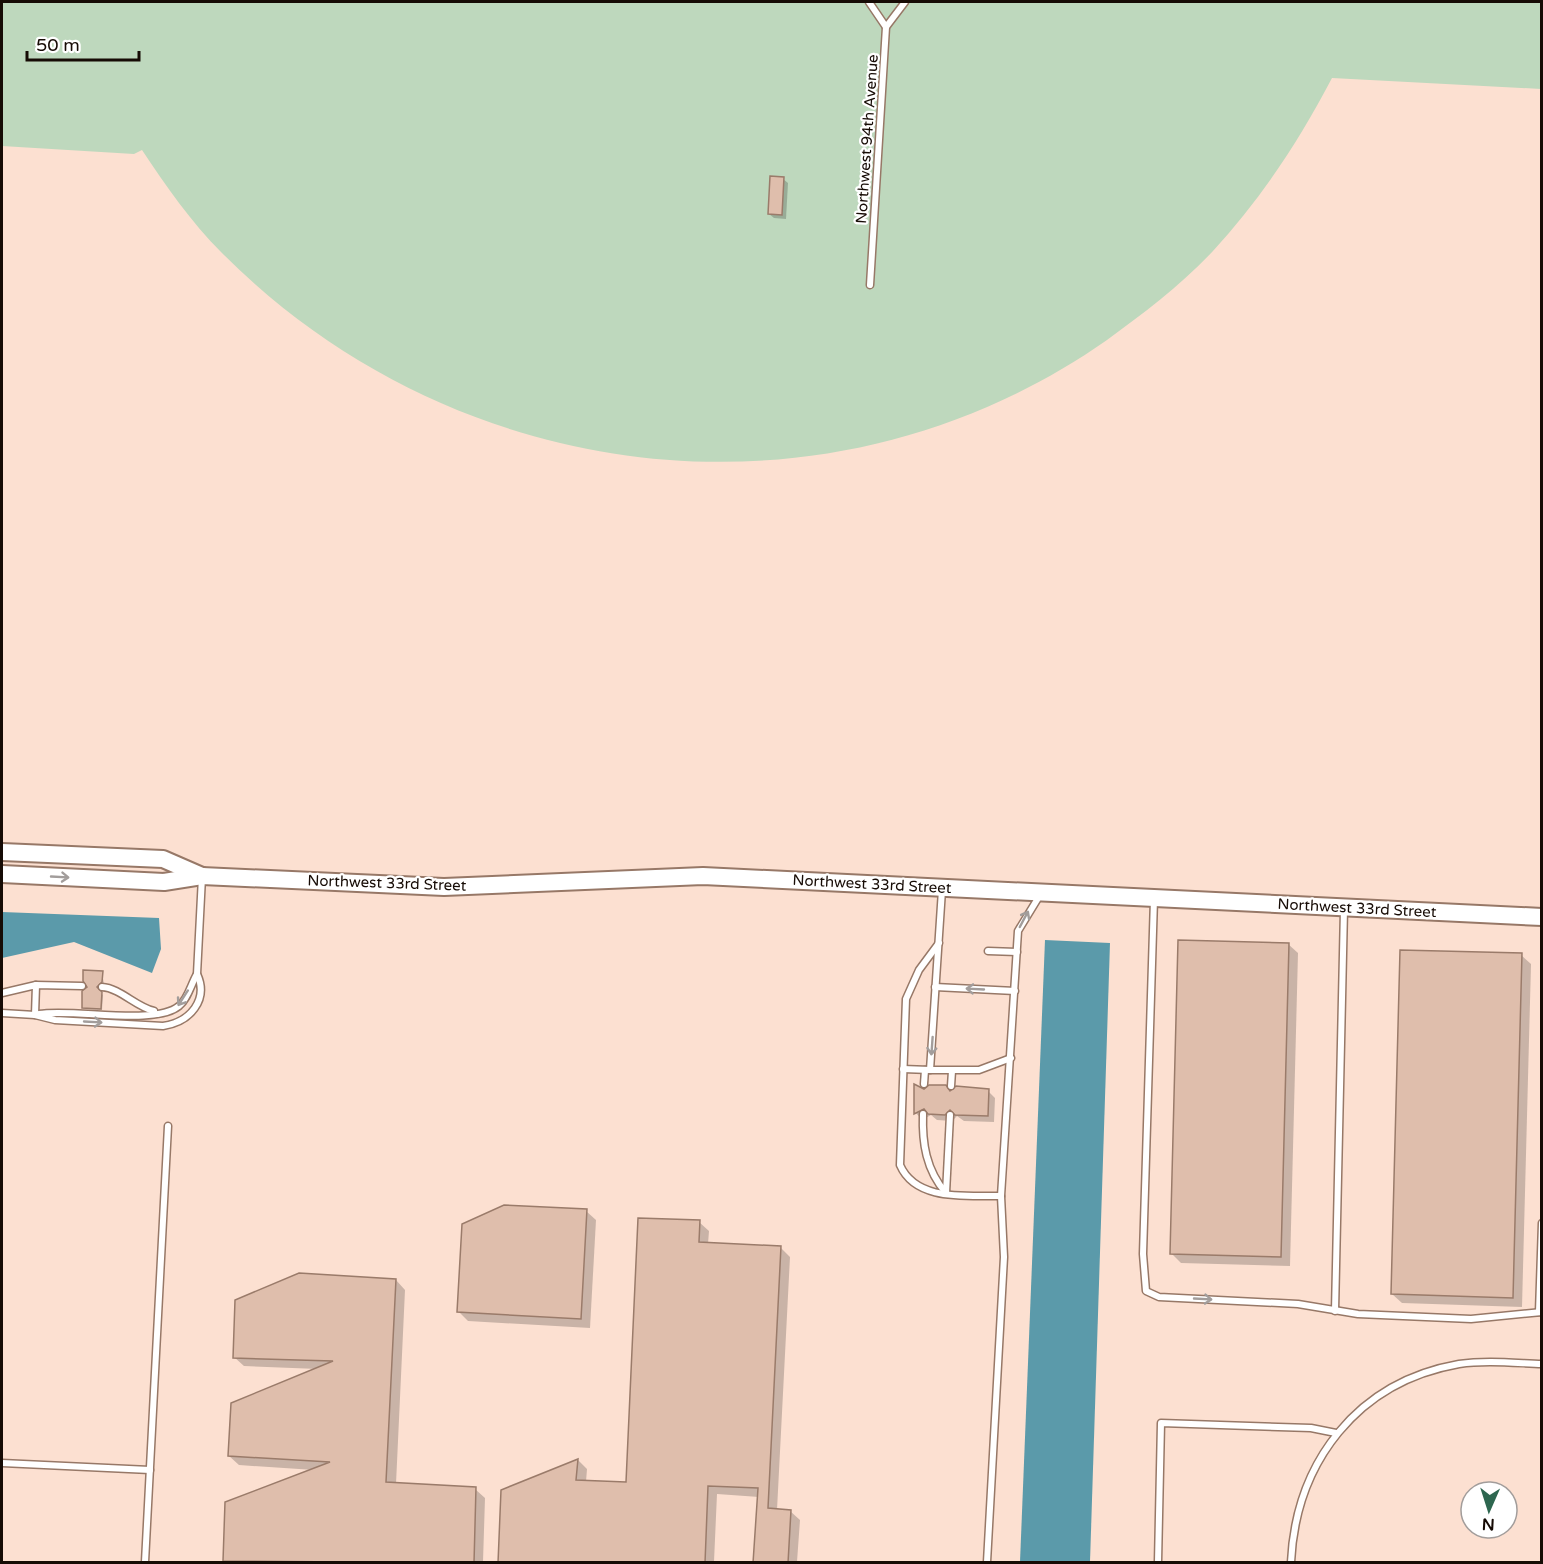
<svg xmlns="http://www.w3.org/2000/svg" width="1543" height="1564" viewBox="0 0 1543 1564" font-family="'Varela Round',sans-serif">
<rect width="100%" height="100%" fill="#fce0d1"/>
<!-- green -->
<path fill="#bed8bd" d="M 2,2 L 1541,2 L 1541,89 L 1332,78 C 1299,141 1261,199 1213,251 C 1181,285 1144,313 1107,340 C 830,534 458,490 222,253 C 191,222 166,186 142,150 L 134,154 L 2,146 Z"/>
<!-- water -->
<g fill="#5b9aaa">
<polygon points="2,912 159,918 161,949 152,973 74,942 2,958"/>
<polygon points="1045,940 1110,943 1090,1562 1020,1562"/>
</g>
<!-- shadow -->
<g fill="#0003">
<polygon points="783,179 788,183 786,219 774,218 769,214"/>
<polygon points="1288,944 1298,953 1290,1266 1181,1263 1172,1254"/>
<polygon points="1521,955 1531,964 1522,1307 1402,1303 1392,1294"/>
<polygon points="102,973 104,984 97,989 103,995 102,1010 85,1009 89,987"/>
<polygon points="924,1091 988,1091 995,1098 994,1122 964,1121 957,1116 952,1121 937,1120 931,1115 922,1120 916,1113"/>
<polygon points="586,1211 596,1220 590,1328 468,1321 458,1311"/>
<polygon points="699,1222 709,1231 708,1244 780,1247 790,1257 777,1510 790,1511 800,1520 797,1562 755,1562 759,1497 717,1494 714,1562 500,1562 578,1460 587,1469 586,1482 628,1484"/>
<polygon points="396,1280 405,1290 396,1484 475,1489 485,1498 483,1562 227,1562 224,1560 314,1470 239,1465 229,1456 318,1369 244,1366 234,1357"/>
</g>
<!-- building -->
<g fill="#dfbeac" stroke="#9a7b6a" stroke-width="1.5">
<polygon points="770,176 784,177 782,215 768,214"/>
<polygon points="1178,940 1289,943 1281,1257 1170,1254"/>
<polygon points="1400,950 1522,953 1513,1298 1391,1294"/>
<polygon points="83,970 103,971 102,982 97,987 102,992 101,1009 82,1008 82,991 87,987 83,981"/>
<polygon points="914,1084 924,1089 929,1085 946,1085 950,1091 956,1086 989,1089 988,1116 955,1115 950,1110 945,1115 928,1114 924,1109 914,1114"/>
<polygon points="504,1205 587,1209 581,1319 457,1312 462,1224"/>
<polygon points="638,1218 700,1220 699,1242 781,1246 768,1508 791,1510 788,1563 753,1563 758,1488 708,1486 705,1563 498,1563 501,1490 578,1459 576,1480 626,1482"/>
<polygon points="299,1273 396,1279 386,1482 476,1487 474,1563 223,1561 225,1502 330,1462 228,1456 231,1403 333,1361 233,1358 235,1300"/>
</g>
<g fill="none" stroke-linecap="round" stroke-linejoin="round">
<defs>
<g id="lane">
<polyline points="869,2 886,27"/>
<polyline points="870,285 886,27 905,2"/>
<polyline points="942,890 930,1070 979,1070 1011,1058"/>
<polyline points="1154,899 1143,1254 1146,1291 1159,1297 1298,1304 1358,1314 1471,1319 1542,1312"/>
<path d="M 939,943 L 919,970 L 906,999 L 900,1165 C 916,1202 967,1195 1001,1196"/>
<polyline points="988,951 1017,952"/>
<path d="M 102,987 C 120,988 136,1007 154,1011"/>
<polyline points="935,987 1015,991"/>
<polyline points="2,993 36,985 82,986"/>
<path d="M 2,1013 L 35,1015 L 55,1020 L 163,1026 C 190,1022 209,1000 197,974 L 202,877"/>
<path d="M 39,1014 C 73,1008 155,1026 179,1006 C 188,999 191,984 197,974"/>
<polyline points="35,1015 36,985"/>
<polyline points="903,1069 930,1070"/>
<polyline points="924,1084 925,1070"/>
<polyline points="951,1086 952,1071"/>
<path d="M 923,1114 C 922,1143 926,1170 946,1193"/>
<polyline points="946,1193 950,1115"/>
<polyline points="1335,1311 1344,909"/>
<polyline points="1539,1312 1542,1223"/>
<polyline points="2,1463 150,1470"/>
<polyline points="145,1562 168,1126"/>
<polyline points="987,1562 1004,1257 1001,1196 1018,931 1040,895"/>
<polyline points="1158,1562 1161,1423 1311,1428 1336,1433"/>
<path d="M 1291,1562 C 1296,1462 1357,1382 1459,1364 C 1486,1360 1514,1363 1542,1364"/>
</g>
<g id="secondary">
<polyline points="2,852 163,859 202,876"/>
<polyline points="2,874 164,882 202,876 444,887 703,876 1542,917"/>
</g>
</defs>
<!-- lane casing -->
<use href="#lane" stroke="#977867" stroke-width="9"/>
<!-- secondary casing -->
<use href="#secondary" stroke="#977867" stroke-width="20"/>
<!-- lane -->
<use href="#lane" stroke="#fff" stroke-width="6"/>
<!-- secondary -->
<use href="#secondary" stroke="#fff" stroke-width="16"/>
</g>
<!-- one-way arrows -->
<defs><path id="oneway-shaft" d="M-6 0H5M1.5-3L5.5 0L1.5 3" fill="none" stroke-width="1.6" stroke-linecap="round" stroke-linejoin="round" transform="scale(1.5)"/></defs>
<g stroke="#a29d9b">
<use href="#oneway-shaft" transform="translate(60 877) rotate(3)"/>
<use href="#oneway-shaft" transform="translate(1024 919) rotate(-62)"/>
<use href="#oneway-shaft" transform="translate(975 989) rotate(-177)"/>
<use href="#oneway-shaft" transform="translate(183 998) rotate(123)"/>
<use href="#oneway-shaft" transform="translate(93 1022) rotate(3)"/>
<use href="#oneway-shaft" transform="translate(932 1046) rotate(94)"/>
<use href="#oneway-shaft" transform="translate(1203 1299) rotate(3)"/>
</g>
<g text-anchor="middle" stroke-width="4.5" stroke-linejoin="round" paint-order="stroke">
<!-- street labels -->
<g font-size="15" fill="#160b05" stroke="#fff">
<text transform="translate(867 139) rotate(-86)" y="5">Northwest 94th Avenue</text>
<text transform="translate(387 883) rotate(2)" y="5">Northwest 33rd Street</text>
<text transform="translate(872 884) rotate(3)" y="5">Northwest 33rd Street</text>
<text transform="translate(1357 908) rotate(3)" y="5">Northwest 33rd Street</text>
</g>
</g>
<!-- border -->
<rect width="1543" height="1564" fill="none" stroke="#160b05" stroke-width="6"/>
<!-- north arrow -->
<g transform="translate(1489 1510) rotate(183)"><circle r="28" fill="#ffffff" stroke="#a29d9b" stroke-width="1.5"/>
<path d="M0-4.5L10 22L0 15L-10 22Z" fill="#2d664f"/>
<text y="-9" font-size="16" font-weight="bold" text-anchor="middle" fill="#160b05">N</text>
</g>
<!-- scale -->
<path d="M27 51v9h112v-9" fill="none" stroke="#160b05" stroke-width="3"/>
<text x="36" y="51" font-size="18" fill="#160b05" stroke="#ffffff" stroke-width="4.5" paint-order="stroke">50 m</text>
</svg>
